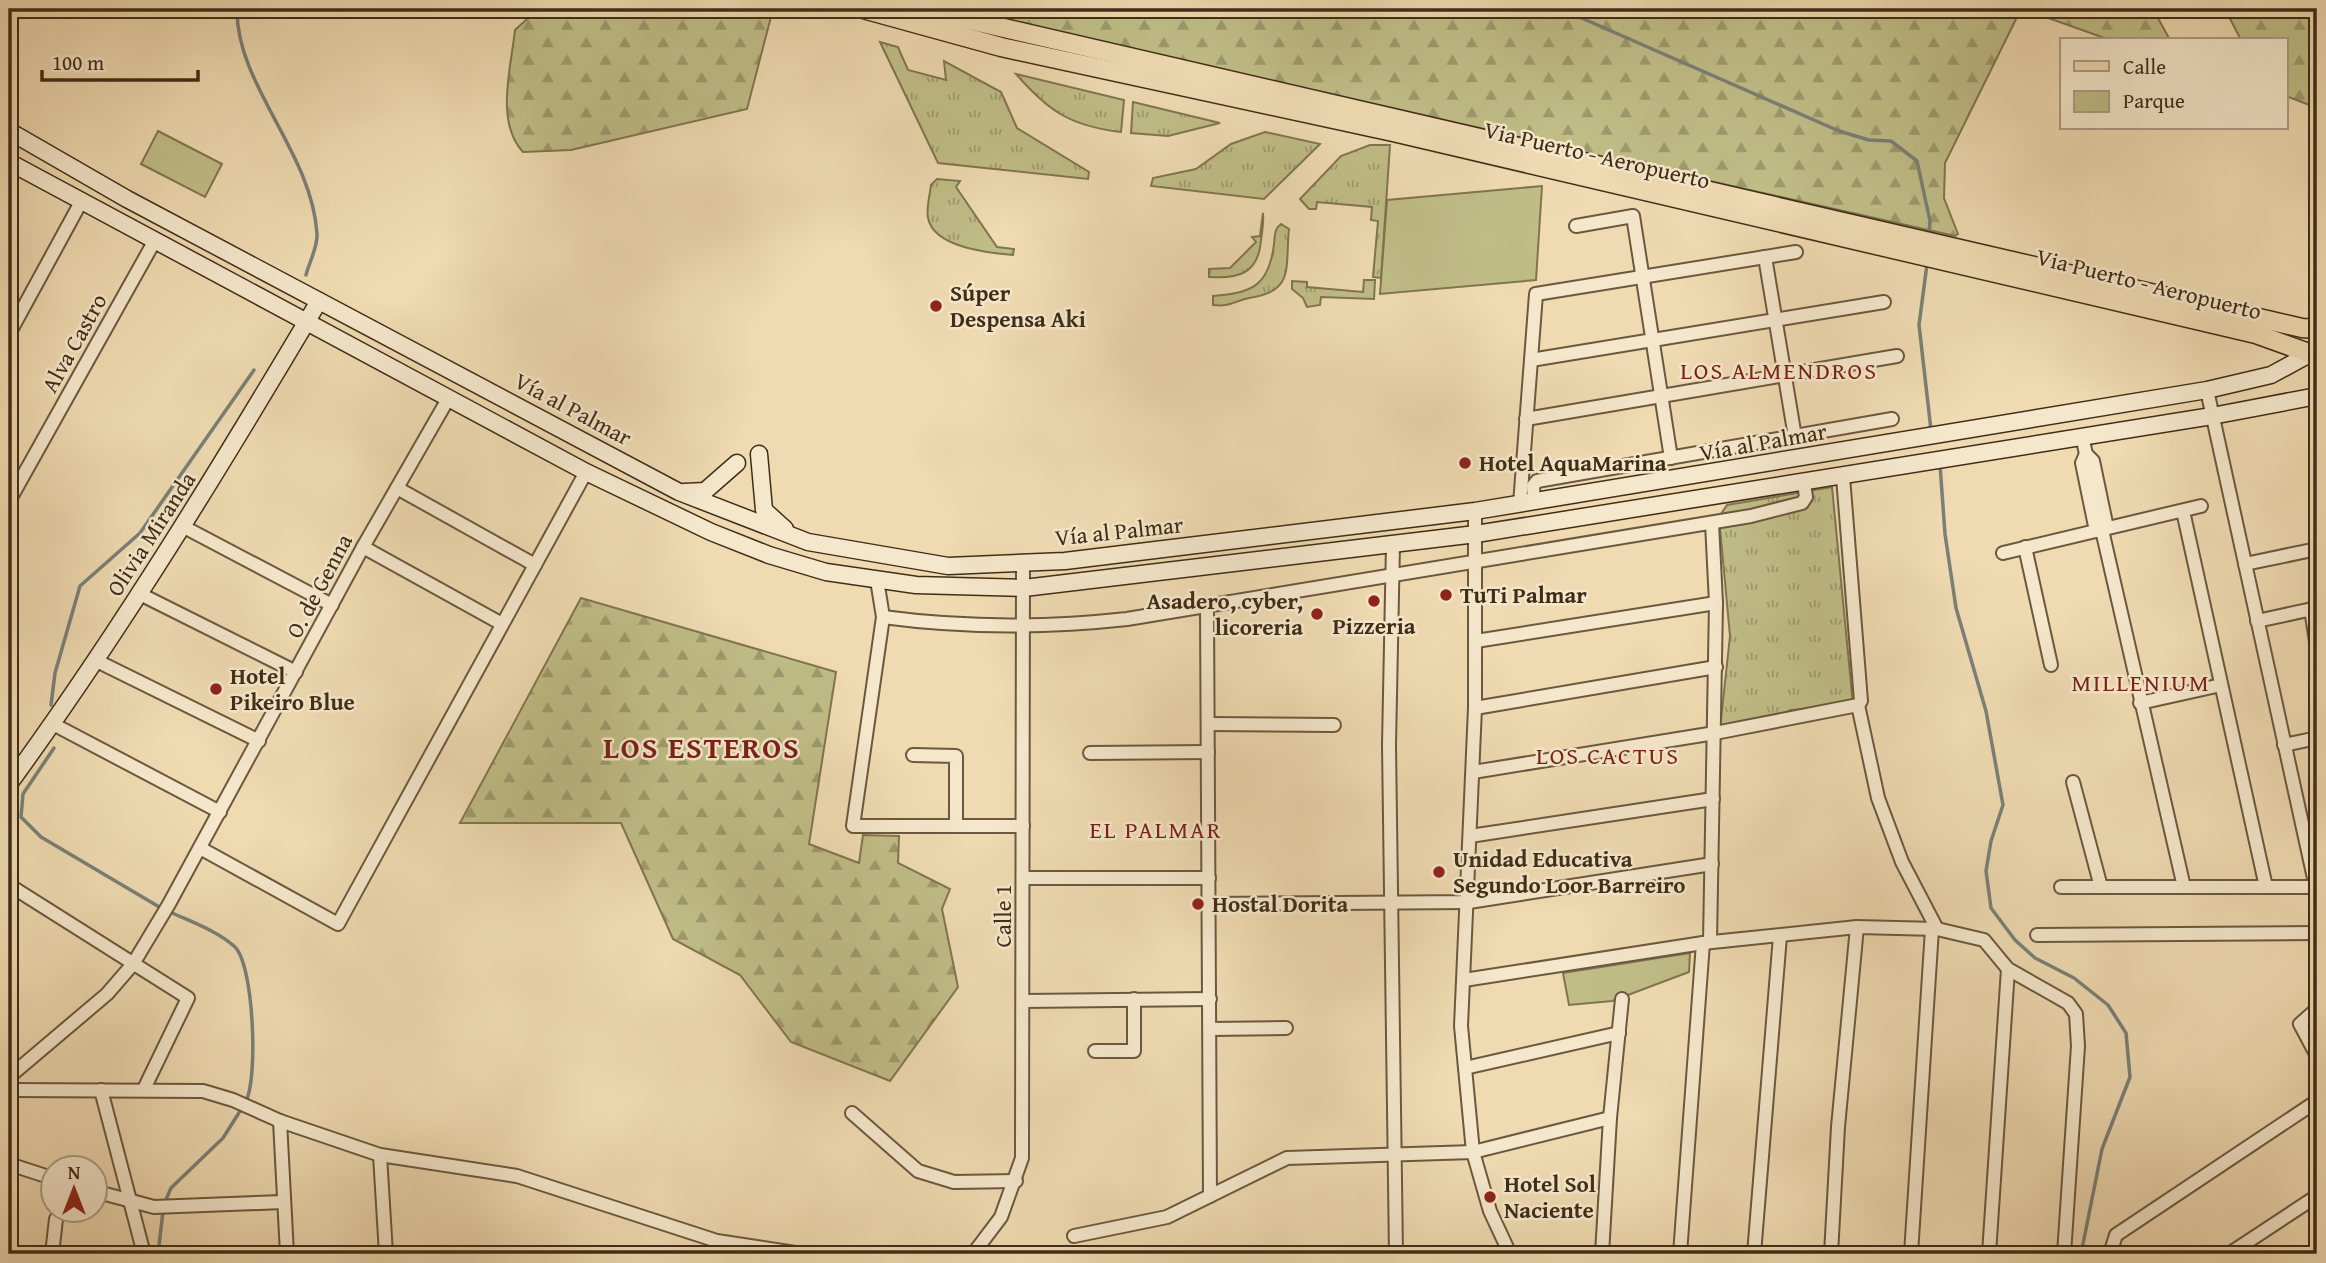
<svg xmlns="http://www.w3.org/2000/svg" width="2326" height="1263" viewBox="0 0 2326 1263" font-family="'Gentium Book Plus',serif">
<defs>
<pattern id="grass-tufts" width="24" height="20" patternUnits="userSpaceOnUse" patternTransform="scale(1.75)"><rect width="24" height="20" fill="#c0bd87"/><path d="M3 7l-1-3M5 7V3M7 7l1-3M15 17l-1-3M17 17v-4M19 17l1-3" fill="none" stroke="#9d9a6d"/></pattern>
<pattern id="forest-firs" width="22" height="20" patternUnits="userSpaceOnUse" patternTransform="scale(1.75)"><rect width="22" height="20" fill="#c0bd87"/><path d="M5 1l3.5 6h-7zM16 11l3.5 6h-7z" fill="#9d9a6d"/></pattern>
</defs>
<rect width="100%" height="100%" fill="#efdab1"/>
<filter id="stains"><feTurbulence type="fractalNoise" baseFrequency=".00286" numOctaves="4"/><feColorMatrix values="0 0 0 0 .2 0 0 0 0 .09 0 0 0 0 .02 0 0 0 .5 -.17"/></filter>
<radialGradient id="worn" r=".72"><stop offset=".6" stop-color="#630" stop-opacity="0"/><stop offset="1" stop-color="#630" stop-opacity=".3"/></radialGradient>
<!-- grass -->
<g fill="url(#grass-tufts)" stroke="#80754f" stroke-width="2">
<polygon points="880,42 898,47 908,70 946,80 944,61 1001,92 1017,128 1089,172 1088,179 938,163"/>
<path d="M 1016,74 L 1124,100 L 1121,132 C 1071,126 1049,112 1016,74 Z"/>
<polygon points="1133,102 1220,123 1168,136 1131,133"/>
<polygon points="1265,132 1320,144 1264,199 1151,186 1153,178 1196,169 1231,144"/>
<polygon points="1370,145 1390,145 1381,278 1373,277 1378,221 1371,220 1372,207 1317,202 1316,209 1309,209 1300,199 1341,156"/>
<path d="M 937,179 L 960,181 L 956,187 L 997,247 L 1014,249 L 1013,255 C 990,253 934,248 928,218 C 926,208 930,195 931,185 Z"/>
<path d="M 1263,213 C 1264,221 1262,232 1261,241 C 1258,274 1238,279 1209,277 L 1209,269 L 1230,268 L 1256,242 L 1252,237 L 1260,236 Z"/>
<path d="M 1281,224 L 1289,229 C 1285,267 1295,292 1249,298 C 1234,301 1231,307 1213,305 L 1213,296 C 1252,293 1269,286 1274,244 C 1275,236 1274,229 1281,224 Z"/>
<polygon points="1364,280 1375,280 1374,299 1321,297 1320,305 1307,307 1303,298 1292,289 1292,281 1307,282 1307,287 1363,292"/>
<polygon points="1832,487 1853,705 1791,710 1764,721 1720,729 1730,636 1719,517 1727,505"/>
</g>
<!-- forest -->
<g fill="url(#forest-firs)" stroke="#80754f" stroke-width="2">
<path d="M 538,9 L 773,9 L 747,109 L 571,150 L 523,152 C 495,122 511,68 515,30 Z"/>
<polygon points="961,9 2021,9 1945,163 1944,198 1958,234 1955,236 1145,54"/>
<polygon points="2023,9 2153,9 2170,40 2110,40"/>
<polygon points="2225,9 2317,9 2317,108 2286,96 2286,40 2241,40"/>
<polygon points="581,598 836,672 809,844 859,863 863,835 899,836 898,863 950,889 942,909 958,987 890,1081 791,1042 740,975 673,939 621,823 460,823"/>
</g>
<!-- park -->
<g fill="#c0bd87" stroke="#80754f" stroke-width="2">
<polygon points="158,131 222,164 205,197 141,164"/>
<polygon points="1542,186 1536,280 1380,294 1387,200"/>
<polygon points="1690,953 1689,972 1612,1001 1569,1005 1563,973"/>
</g>
<g fill="none" stroke-linecap="round" stroke-linejoin="round">
<!-- stream -->
<g stroke="#7a8078" stroke-width="3.5">
<path d="M 237,9 C 236,85 312,152 317,234 C 318,246 309,263 306,275"/>
<polyline points="1561,9 1839,131 1869,140 1891,141 1917,161 1930,221 1929,236"/>
<polyline points="1927,264 1919,325 1931,430"/>
<polyline points="1940,465 1945,534 1956,608 1986,711 2003,805 1991,841 1986,871 1991,908 2015,940 2035,958 2074,978 2108,1005 2126,1033 2130,1077 2102,1149 2081,1254"/>
<polyline points="51,705 55,673 80,586 140,533 254,370"/>
<polyline points="54,748 23,794 21,817 41,837 161,908"/>
<path d="M 168,911 C 189,921 218,931 235,947 C 254,966 258,1078 246,1101"/>
<polyline points="164,1204 171,1188 223,1138 242,1108"/>
<polyline points="158,1254 163,1211"/>
</g>
<defs>
<g id="street">
<polyline points="1576,226 1633,216 1671,458"/>
<polyline points="1765,257 1795,437"/>
<polyline points="9,334 81,202"/>
<polyline points="1531,360 1884,302"/>
<polyline points="2207,390 2317,892"/>
<polyline points="1526,419 1897,356"/>
<polyline points="2082,436 2086,454 2093,461 2107,528"/>
<polyline points="2086,454 2082,463 2096,531"/>
<polyline points="397,488 535,565"/>
<polyline points="9,501 154,242"/>
<polyline points="1534,502 1533,486 1537,481 1892,419"/>
<polyline points="1520,504 1536,294 1796,252"/>
<polyline points="1475,511 1475,708 1461,1026 1473,1152 1490,1211 1510,1254"/>
<polyline points="2183,511 2266,887"/>
<polyline points="184,527 332,605"/>
<polyline points="2102,530 2184,887"/>
<polyline points="1393,544 1389,745 1396,1254"/>
<polyline points="363,547 502,624"/>
<polyline points="2025,547 2051,665"/>
<polyline points="2003,553 2201,506"/>
<polyline points="2245,564 2317,549"/>
<polyline points="877,580 883,617 853,826 1023,826"/>
<polyline points="140,594 296,672"/>
<polyline points="1207,607 1210,1196"/>
<polyline points="2311,609 2317,648"/>
<path d="M 883,617 C 965,628 1045,628 1127,619 L 1751,516 L 1802,503 L 1806,497 L 1804,483"/>
<polyline points="2257,621 2317,608"/>
<polyline points="1476,641 1716,603"/>
<polyline points="97,661 259,741"/>
<polyline points="2140,703 2221,685"/>
<polyline points="1858,705 1878,798 1902,862 1937,929"/>
<polyline points="1475,708 1716,667"/>
<polyline points="53,724 220,812"/>
<polyline points="1208,724 1334,725"/>
<polyline points="2284,745 2317,738"/>
<polyline points="1090,753 1208,752"/>
<polyline points="913,755 956,756 956,826"/>
<polyline points="1473,772 1715,733 1858,705 1861,701 1843,477"/>
<polyline points="2073,782 2101,887"/>
<polyline points="1470,836 1713,799"/>
<polyline points="200,848 338,924 586,472"/>
<polyline points="1023,878 1209,878"/>
<polyline points="9,885 188,998 144,1089"/>
<polyline points="2061,887 2307,887"/>
<polyline points="1209,904 1469,902 1712,864"/>
<polyline points="2037,935 2317,933"/>
<polyline points="1710,942 1716,603 1712,523"/>
<polyline points="1464,980 1703,943 1857,927 1937,929 1984,940 2008,969 2068,1003 2076,1014 2078,1046 2064,1254"/>
<polyline points="1024,1001 1210,999"/>
<polyline points="2317,1009 2300,1024 2317,1056"/>
<polyline points="1210,1029 1286,1028"/>
<polyline points="1095,1051 1134,1051 1134,999"/>
<polyline points="1465,1068 1619,1033"/>
<polyline points="9,1077 107,994 133,964 169,904 363,547 448,399"/>
<polyline points="9,1090 203,1091 233,1100 280,1121 380,1155 517,1176 717,1241 802,1254"/>
<polyline points="101,1090 144,1254"/>
<polyline points="852,1113 918,1171 954,1182 1016,1181"/>
<polyline points="280,1121 287,1254"/>
<polyline points="380,1155 386,1254"/>
<polyline points="9,1164 52,1178"/>
<polyline points="94,1191 154,1207 283,1202"/>
<polyline points="1074,1236 1167,1217 1287,1158 1473,1152 1610,1118"/>
<polyline points="52,1254 56,1219"/>
<polyline points="973,1254 1001,1217 1022,1158 1023,564"/>
<polyline points="1602,1254 1610,1118 1622,999"/>
<polyline points="1680,1254 1703,943"/>
<polyline points="1754,1254 1780,936"/>
<polyline points="1831,1254 1838,1127 1857,927"/>
<polyline points="1911,1254 1932,929"/>
<polyline points="1989,1254 2008,969"/>
<polyline points="2110,1254 2116,1235 2317,1101"/>
<polyline points="2229,1254 2317,1196"/>
</g>
<g id="secondary">
<polyline points="9,131 127,199 679,492 808,542 948,566 1065,561 1475,511 2207,390 2271,375 2317,350"/>
<polyline points="9,162 586,472 711,532 769,555 826,572 916,585 1024,588 1476,534 2212,416 2317,396"/>
<polyline points="759,454 764,510 785,529"/>
<polyline points="684,492 705,491 737,463"/>
<path d="M 9,784 C 122,629 221,466 319,301"/>
</g>
<g id="primary">
<polyline points="863,9 1001,47 1393,132 2256,334 2317,356"/>
<polyline points="922,9 2302,328 2317,329"/>
</g>
</defs>
<!-- street casing -->
<use href="#street" stroke="#6c583e" stroke-width="16"/>
<!-- secondary casing -->
<use href="#secondary" stroke="#402d17" stroke-width="19"/>
<!-- primary casing -->
<use href="#primary" stroke="#402d17" stroke-width="21"/>
<!-- street -->
<use href="#street" stroke="#f5e7cc" stroke-width="12"/>
<!-- secondary -->
<use href="#secondary" stroke="#f5e7cc" stroke-width="16"/>
<!-- primary -->
<use href="#primary" stroke="#efdab1" stroke-width="18"/>
</g>
<!-- markers -->
<g fill="#8f2418" stroke="#f5e7cc" stroke-width="2.5">
<circle cx="936" cy="306" r="7"/>
<circle cx="1465" cy="463" r="7"/>
<circle cx="1446" cy="595" r="7"/>
<circle cx="1374" cy="601" r="7"/>
<circle cx="1317" cy="614" r="7"/>
<circle cx="216" cy="689" r="7"/>
<circle cx="1439" cy="872" r="7"/>
<circle cx="1198" cy="904" r="7"/>
<circle cx="1490" cy="1197" r="7"/>
</g>
<g text-anchor="middle" stroke-width="5" stroke-linejoin="round" paint-order="stroke">
<!-- street labels -->
<g font-size="23" fill="#402d17" stroke="#f5e7cc">
<text transform="translate(1597 155) rotate(13)" y="8">Via Puerto - Aeropuerto</text>
<text transform="translate(2149 284) rotate(14)" y="8">Via Puerto - Aeropuerto</text>
<text transform="translate(74 343) rotate(-61)" y="8">Alva Castro</text>
<text transform="translate(573 409) rotate(28)" y="8">Vía al Palmar</text>
<text transform="translate(1763 442) rotate(-10)" y="8">Vía al Palmar</text>
<text transform="translate(1119 531) rotate(-6)" y="8">Vía al Palmar</text>
<text transform="translate(151 534) rotate(-57)" y="8">Olivia Miranda</text>
<text transform="translate(319 586) rotate(-62)" y="8">O. de Genna</text>
<text transform="translate(1003 916) rotate(-90)" y="8">Calle 1</text>
</g>
<!-- poi labels -->
<g font-size="23" font-weight="bold" fill="#402d17" stroke="#f5e7cc" text-anchor="start">
<text x="950" y="301">Súper<tspan x="950" dy="26">Despensa Aki</tspan></text>
<text x="1479" y="471">Hotel AquaMarina</text>
<text x="1460" y="603">TuTi Palmar</text>
<text x="1303" y="609" text-anchor="end">Asadero, cyber,<tspan x="1303" dy="26">licoreria</tspan></text>
<text x="1374" y="634" text-anchor="middle">Pizzeria</text>
<text x="230" y="684">Hotel<tspan x="230" dy="26">Pikeiro Blue</tspan></text>
<text x="1453" y="867">Unidad Educativa<tspan x="1453" dy="26">Segundo Loor Barreiro</tspan></text>
<text x="1212" y="912">Hostal Dorita</text>
<text x="1504" y="1192">Hotel Sol<tspan x="1504" dy="26">Naciente</tspan></text>
</g>
<!-- neighbourhood labels -->
<g font-size="24" letter-spacing="2" fill="#7a1f14" stroke="#f5e7cc">
<text x="1779" y="379">LOS ALMENDROS</text>
<text x="2141" y="691">MILLENIUM</text>
<text x="1608" y="764">LOS CACTUS</text>
<text x="1156" y="838">EL PALMAR</text>
</g>
<!-- district labels -->
<g font-size="30" font-weight="bold" letter-spacing="2" fill="#7a1f14" stroke="#f5e7cc">
<text x="702" y="758">LOS ESTEROS</text>
</g>
</g>
<!-- margin -->
<rect width="2326" height="1263" fill="none" stroke="#efdab1" stroke-width="35"/>
<rect x="10" y="10" width="2305" height="1242" fill="none" stroke="#402d17" stroke-width="3.5"/>
<rect x="18" y="18" width="2291" height="1228" fill="none" stroke="#402d17" stroke-width="2"/>
<!-- legend -->
<rect x="2060" y="38" width="228" height="91" fill="#f5e7cc" stroke="#ad9d84" stroke-width="2"/>
<rect x="2074" y="61" width="35" height="10" fill="#efdab1" stroke="#ad9d84" stroke-width="2"/>
<text x="2123" y="74" font-size="21" fill="#402d17">Calle</text>
<rect x="2074" y="91" width="35" height="21" fill="#c0bd87" stroke="#ad9d84" stroke-width="2"/>
<text x="2123" y="108" font-size="21" fill="#402d17">Parque</text>
<!-- north arrow -->
<g transform="translate(74 1189)"><circle r="33" fill="#f5e7cc" stroke="#ad9d84" stroke-width="2"/>
<path d="M0-5L12 26L0 18L-12 26Z" fill="#8f2418"/>
<text y="-10" font-size="19" font-weight="bold" text-anchor="middle" fill="#402d17">N</text>
</g>
<!-- scale -->
<path d="M42 70v10h156v-10" fill="none" stroke="#402d17" stroke-width="3.5"/>
<text x="52" y="70" font-size="21" fill="#402d17" stroke="#f5e7cc" stroke-width="5" paint-order="stroke">100 m</text>
<rect width="100%" height="100%" filter="url(#stains)"/>
<rect width="100%" height="100%" fill="url(#worn)"/>
</svg>
